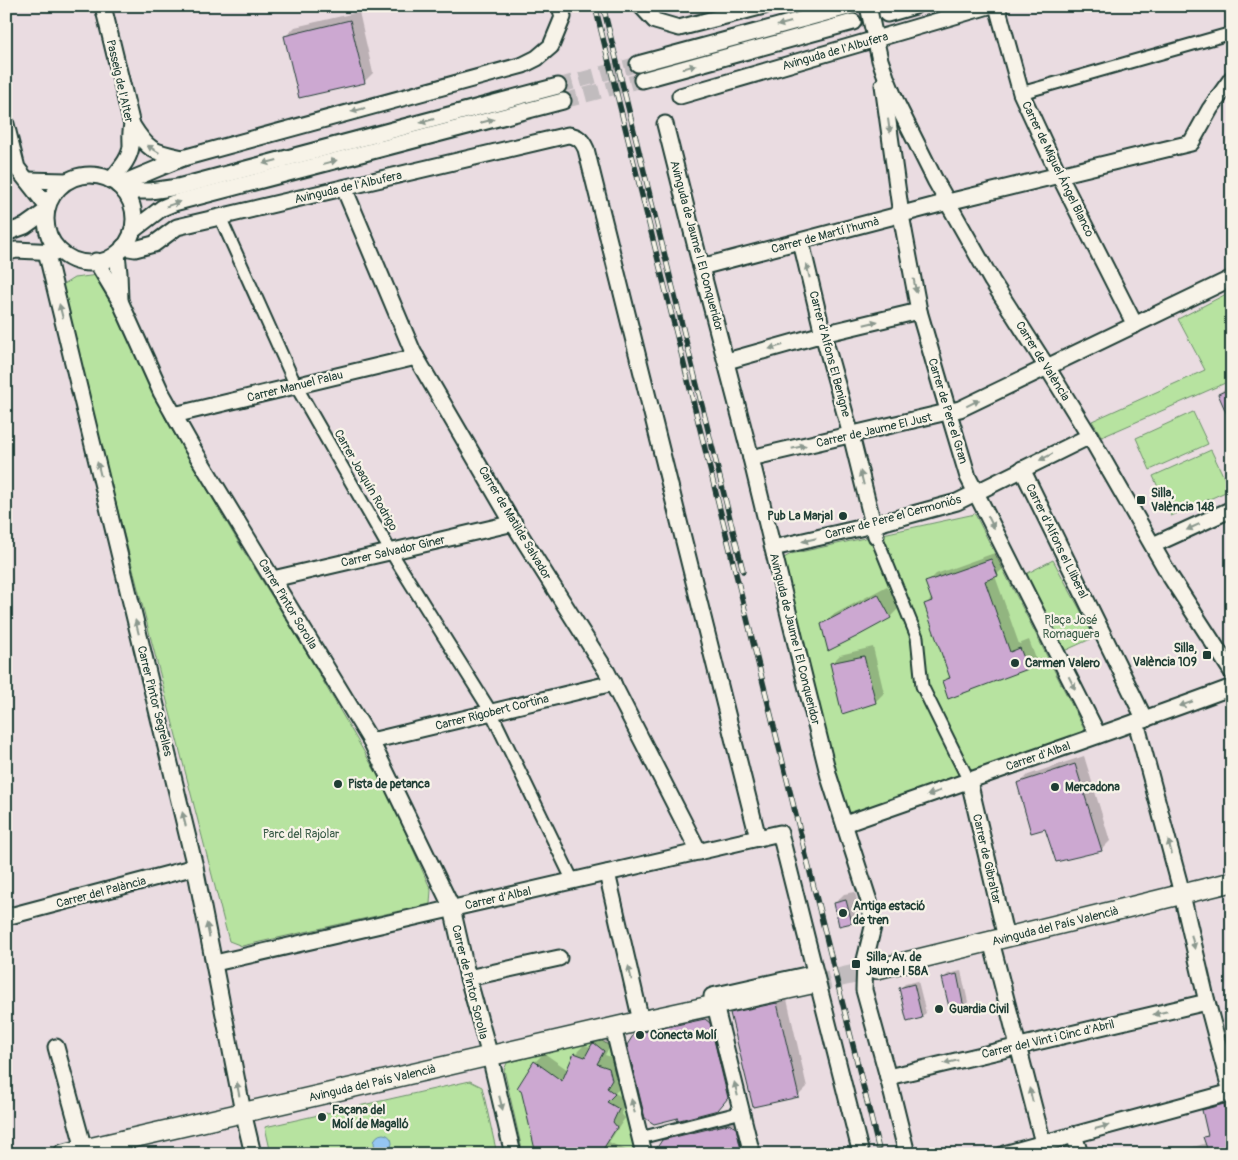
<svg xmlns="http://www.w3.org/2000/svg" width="1238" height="1160" viewBox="0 0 1238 1160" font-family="Pangolin,sans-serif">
<rect width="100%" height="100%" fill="#eadce1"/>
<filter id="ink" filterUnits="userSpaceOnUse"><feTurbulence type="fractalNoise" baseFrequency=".02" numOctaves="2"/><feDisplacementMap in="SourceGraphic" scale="10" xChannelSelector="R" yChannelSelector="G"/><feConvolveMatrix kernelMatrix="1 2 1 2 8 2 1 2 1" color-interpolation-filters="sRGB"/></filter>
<g filter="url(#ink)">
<!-- green -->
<g fill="#b7e3a0" stroke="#6b906a">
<polygon points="98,275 106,282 165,418 243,550 302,645 388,793 431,890 430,904 242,946 229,941 89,399 61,286 74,278"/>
<polygon points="1232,291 1232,380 1102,437 1092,421 1205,370 1178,319"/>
<polygon points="1193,412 1208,444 1150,470 1136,438"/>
<polygon points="1211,450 1230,490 1171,516 1153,476"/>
<polygon points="975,514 1088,737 849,818 845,806 782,559 791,554"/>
<polygon points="1053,560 1095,637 1064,651 1026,574"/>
<polygon points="599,1039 608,1045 636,1154 523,1154 504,1070 507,1063"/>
<polygon points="470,1081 482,1087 497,1154 271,1154 265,1127"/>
</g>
<!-- water -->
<circle fill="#95c6f1" stroke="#668fa5" cx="383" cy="1143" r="9"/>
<!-- shadow -->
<g fill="#0003">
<polygon points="359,12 373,73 364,82 286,36 295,27"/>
<polygon points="1232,384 1232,423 1219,394 1228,385"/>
<polygon points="1000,551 1006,566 995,576 1019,644 1029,640 1036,659 1027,668 944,682 950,675 926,604 932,598 927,583 936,574"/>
<polygon points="887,586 899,608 890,617 822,625 831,616"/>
<polygon points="873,647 884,693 875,702 831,664 840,655"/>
<polygon points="1084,756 1110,841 1101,850 1046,828 1019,784 1028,775"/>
<polygon points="855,892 860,913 852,922 835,903 844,894"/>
<polygon points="961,971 968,1002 964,1007 951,1010 944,978 948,974"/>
<polygon points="918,981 926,1013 921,1017 901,988 905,984"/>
<polygon points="786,995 807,1087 798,1096 731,1014 740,1005"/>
<polygon points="714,1010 737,1088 717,1109 635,1035 645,1026"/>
<polygon points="603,1035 612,1042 605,1055 618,1059 620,1070 615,1079 623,1085 615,1093 627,1100 621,1113 625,1118 609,1142 634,1154 537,1154 522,1089 519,1087 535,1062 544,1053 568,1070 575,1054 584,1045 592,1047"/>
<polygon points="1232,1096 1232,1154 1169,1154 1207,1143 1205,1137 1209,1133 1204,1110 1212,1101"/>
<polygon points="738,1115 754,1154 656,1154 663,1141 673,1131"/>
</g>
<!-- building -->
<g fill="#cca8d1" stroke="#1f3d34">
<polygon points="350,20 365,83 299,98 284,36"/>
<polygon points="1232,388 1232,426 1218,394"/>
<polygon points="991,559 998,576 985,581 1010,652 1020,648 1028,669 948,699 942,681 950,678 924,604 932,601 925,582"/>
<polygon points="878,594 891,618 856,637 828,651 821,624"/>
<polygon points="864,656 876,703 842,714 830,663"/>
<polygon points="1075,764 1102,851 1056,862 1045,829 1031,833 1017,783"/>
<polygon points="846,900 852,923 839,926 834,903"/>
<polygon points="957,974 964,1008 950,1011 942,978"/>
<polygon points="914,984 922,1018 907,1022 899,988"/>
<polygon points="777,1003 799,1097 753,1107 730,1013"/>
<polygon points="705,1019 710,1023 728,1098 718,1110 676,1121 678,1118 654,1124 645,1118 627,1045 634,1034"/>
<polygon points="594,1043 604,1051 597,1064 609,1068 612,1080 607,1088 615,1094 607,1102 619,1109 613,1122 617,1127 600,1154 536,1154 521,1090 517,1088 534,1061 562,1081 574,1053 585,1057 592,1044"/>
<polygon points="1224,1104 1232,1138 1232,1154 1209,1154 1203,1137 1208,1136 1202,1110"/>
<polygon points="729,1124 736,1128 742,1154 653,1154 662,1140"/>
</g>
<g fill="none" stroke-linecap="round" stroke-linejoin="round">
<!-- minor-tunnel -->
<g stroke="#c1bcbe" stroke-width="15" stroke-dasharray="15 8" stroke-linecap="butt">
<polyline points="853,22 887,14"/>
<polyline points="558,86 638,64"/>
<polyline points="563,101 642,80"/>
</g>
<!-- tertiary-tunnel -->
<polyline stroke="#c1bcbe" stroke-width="19" stroke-dasharray="19 9" stroke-linecap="butt" points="811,984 877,969"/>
<defs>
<g id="pedestrian">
<polyline points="1021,93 1232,33"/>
<polyline points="220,217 296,386 391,552 491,712 573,881"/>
<polyline points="876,536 917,637 922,686 969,781"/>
<polyline points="640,1138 742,1112"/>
</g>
<g id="minor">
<path d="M 103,6 L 132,125 C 130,133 131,138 131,146 C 130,159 119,170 111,180"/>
<polyline points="641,6 655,21 679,28 764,6"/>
<polyline points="868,6 880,60 886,77 897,104 935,180 992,281 1047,367 1092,440 1170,576 1232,672"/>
<polyline points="997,6 1021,93 1059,175 1135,325"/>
<polyline points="887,14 915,6"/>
<polyline points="638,64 848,7"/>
<polyline points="642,80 853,22"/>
<polyline points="883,85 901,215 919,311 942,390 968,477 1098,735"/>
<polyline points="680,96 989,6"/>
<polyline points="6,124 17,168 47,206"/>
<polyline points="665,124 701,267 751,458 801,665 829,777 869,901 873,927 865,960 864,990 888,1077 907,1154"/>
<path d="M 132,125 C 149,152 154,152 183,158"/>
<circle cx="90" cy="219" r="44"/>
<polyline points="27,180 66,181"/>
<polyline points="118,185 183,158 523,65 537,58 551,46 563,17 560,6"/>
<polyline points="344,188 413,352 508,515 607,672 699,852"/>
<polyline points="124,191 150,191 178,187 558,86"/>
<polyline points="132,231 162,208 174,203 563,101"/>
<polyline points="6,233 25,226 46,211"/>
<polyline points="801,242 823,334 851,435 876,536"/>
<path d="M 123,247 L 135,249 L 154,244 L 177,227 L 568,135 C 578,136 582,140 586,149 L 758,838"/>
<polyline points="46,251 195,867 243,1112 253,1154"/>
<polyline points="6,253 16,250 57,252"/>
<polyline points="117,254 119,273 120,300"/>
<polyline points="96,261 120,301 161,392 192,447 371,741 452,908 468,978 490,1056 513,1154"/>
<polyline points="701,267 948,202 1191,143 1210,109 1232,78"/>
<polyline points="727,361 823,334 919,311"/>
<polyline points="174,415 416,357"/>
<polyline points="751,458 960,409 1232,278"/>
<polyline points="1022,469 1145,720"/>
<polyline points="1153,545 1232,509"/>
<polyline points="773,548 873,525 957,502 1090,436"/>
<polyline points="273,579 514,523"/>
<polyline points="1136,722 1179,882 1207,1002 1232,1096"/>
<polyline points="371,741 613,683"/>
<polyline points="969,781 1006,938"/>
<path d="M 845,824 C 974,778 1104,735 1232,687"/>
<polyline points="607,873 641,1021"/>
<polyline points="6,917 195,867"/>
<polyline points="991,941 1043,1143"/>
<polyline points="215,963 780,833 860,1150 859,1154"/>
<polyline points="468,978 559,958"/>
<polyline points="712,996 815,973"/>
<polyline points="715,1005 752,1154"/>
<polyline points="613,1027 644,1154"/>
<polyline points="56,1047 84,1149"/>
<polyline points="888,1077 1207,1002"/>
<polyline points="1074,1135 1080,1154"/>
<polyline points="1004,1154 1232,1092"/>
</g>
<g id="tertiary">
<polyline points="877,969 1232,882"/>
<polyline points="63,1154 641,1021 811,984"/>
</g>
</defs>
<!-- pedestrian casing -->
<use href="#pedestrian" stroke="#1f3d34" stroke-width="15"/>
<!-- minor casing -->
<use href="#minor" stroke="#1f3d34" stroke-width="19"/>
<!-- tertiary casing -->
<use href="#tertiary" stroke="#1f3d34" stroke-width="22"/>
<!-- pedestrian -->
<use href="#pedestrian" stroke="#f7f3e8" stroke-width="11"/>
<!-- minor -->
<use href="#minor" stroke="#f7f3e8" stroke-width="15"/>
<!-- tertiary -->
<use href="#tertiary" stroke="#f7f3e8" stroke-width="19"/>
<defs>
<g id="rail">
<polyline points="595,6 880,1154"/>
<polyline points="603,6 743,571"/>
</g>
</defs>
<!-- rail casing -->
<use href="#rail" stroke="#1f3d34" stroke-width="5.5"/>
<!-- rail -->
<use href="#rail" stroke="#f7f3e8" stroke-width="4" stroke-dasharray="11" stroke-linecap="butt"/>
</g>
<!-- one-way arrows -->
<defs><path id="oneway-solid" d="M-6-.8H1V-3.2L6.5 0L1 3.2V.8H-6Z" transform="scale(1.25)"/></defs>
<g fill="#8b988e">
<use href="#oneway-solid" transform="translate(784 24) rotate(165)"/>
<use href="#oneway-solid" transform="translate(689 67) rotate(-16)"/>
<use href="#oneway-solid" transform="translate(358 110) rotate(165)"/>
<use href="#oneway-solid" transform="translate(427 121) rotate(165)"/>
<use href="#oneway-solid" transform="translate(487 121) rotate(-15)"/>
<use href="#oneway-solid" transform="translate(889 126) rotate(82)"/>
<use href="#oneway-solid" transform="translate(153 149) rotate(-149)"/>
<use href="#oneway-solid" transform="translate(270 162) rotate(165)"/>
<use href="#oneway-solid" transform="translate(330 162) rotate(-15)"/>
<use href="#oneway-solid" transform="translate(173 204) rotate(-19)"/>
<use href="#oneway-solid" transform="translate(808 271) rotate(-103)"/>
<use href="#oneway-solid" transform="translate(915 286) rotate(79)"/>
<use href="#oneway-solid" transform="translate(61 311) rotate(-104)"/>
<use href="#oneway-solid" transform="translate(871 323) rotate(-14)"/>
<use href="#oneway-solid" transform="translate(776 347) rotate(164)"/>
<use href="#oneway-solid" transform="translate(973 403) rotate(-26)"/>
<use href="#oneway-solid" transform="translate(799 447) rotate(-13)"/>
<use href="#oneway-solid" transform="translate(1046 457) rotate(153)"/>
<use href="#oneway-solid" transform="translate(99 469) rotate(-104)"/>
<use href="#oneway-solid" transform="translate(862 478) rotate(-104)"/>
<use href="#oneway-solid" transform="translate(991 522) rotate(63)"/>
<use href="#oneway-solid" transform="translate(1193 527) rotate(155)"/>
<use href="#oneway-solid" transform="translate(809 540) rotate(167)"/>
<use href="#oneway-solid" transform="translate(137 627) rotate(-104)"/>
<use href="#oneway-solid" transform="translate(1072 683) rotate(63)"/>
<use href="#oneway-solid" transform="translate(1186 704) rotate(160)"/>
<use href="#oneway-solid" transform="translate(934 793) rotate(161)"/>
<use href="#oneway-solid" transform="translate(184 819) rotate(-104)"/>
<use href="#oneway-solid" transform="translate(1170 847) rotate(-105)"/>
<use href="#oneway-solid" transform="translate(208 930) rotate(-101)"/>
<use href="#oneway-solid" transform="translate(1193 942) rotate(77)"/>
<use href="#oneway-solid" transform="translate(630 973) rotate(-103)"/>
<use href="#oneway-solid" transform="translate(1160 1013) rotate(167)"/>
<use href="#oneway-solid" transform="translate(951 1062) rotate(167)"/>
<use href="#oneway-solid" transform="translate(238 1089) rotate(-101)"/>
<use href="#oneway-solid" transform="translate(736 1089) rotate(-104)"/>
<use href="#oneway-solid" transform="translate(1031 1095) rotate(-104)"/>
<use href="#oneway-solid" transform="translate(501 1103) rotate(76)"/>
<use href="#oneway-solid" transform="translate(633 1106) rotate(-104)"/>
<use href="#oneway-solid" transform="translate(1102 1127) rotate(-15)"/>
</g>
</g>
<!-- markers -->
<g fill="#1f3d34" stroke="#f7f3e8" stroke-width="2">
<rect x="1136" y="495" width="10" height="10" rx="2.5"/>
<circle cx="843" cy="516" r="5"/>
<rect x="1202" y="650" width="10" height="10" rx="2.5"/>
<circle cx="1015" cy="663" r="5"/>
<circle cx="338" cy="784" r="5"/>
<circle cx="1055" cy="787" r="5"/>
<circle cx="843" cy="913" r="5"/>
<rect x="851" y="959" width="10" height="10" rx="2.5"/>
<circle cx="939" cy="1009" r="5"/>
<circle cx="640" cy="1035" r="5"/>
<circle cx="322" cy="1117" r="5"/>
</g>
<g text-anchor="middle" stroke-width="4.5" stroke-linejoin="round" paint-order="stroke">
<!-- street labels -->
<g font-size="12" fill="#1f3d34" stroke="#f7f3e8">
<text transform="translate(835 51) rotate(-16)" y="4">Avinguda de l'Albufera</text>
<text transform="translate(120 81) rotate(77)" y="4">Passeig de l'Alter</text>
<text transform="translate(1058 169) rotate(64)" y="4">Carrer de Miguel Ángel Blanco</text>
<text transform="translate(348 187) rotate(-13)" y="4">Avinguda de l'Albufera</text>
<text transform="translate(825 235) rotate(-15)" y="4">Carrer de Martí l'humà</text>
<text transform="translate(697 246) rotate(75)" y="4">Avinguda de Jaume I El Conqueridor</text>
<text transform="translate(830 354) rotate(75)" y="4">Carrer d'Alfons El Benigne</text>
<text transform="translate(1043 361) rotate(58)" y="4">Carrer de València</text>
<text transform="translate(295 386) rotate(-14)" y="4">Carrer Manuel Palau</text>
<text transform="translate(948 411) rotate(73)" y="4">Carrer de Pere el Gran</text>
<text transform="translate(874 430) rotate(-13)" y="4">Carrer de Jaume El Just</text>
<text transform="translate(366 480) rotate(60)" y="4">Carrer Joaquín Rodrigo</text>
<text transform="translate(893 517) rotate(-15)" y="4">Carrer de Pere el Cermoniós</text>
<text transform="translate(515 523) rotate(59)" y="4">Carrer de Matilde Salvador</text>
<text transform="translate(1057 541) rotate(64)" y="4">Carrer d'Alfons el Lliberal</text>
<text transform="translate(393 551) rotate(-13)" y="4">Carrer Salvador Giner</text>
<text transform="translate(288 604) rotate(59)" y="4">Carrer Pintor Sorolla</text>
<text transform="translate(795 639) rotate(76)" y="4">Avinguda de Jaume I El Conqueridor</text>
<text transform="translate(155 701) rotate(76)" y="4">Carrer Pintor Segrelles</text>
<text transform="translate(492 712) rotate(-14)" y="4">Carrer Rigobert Cortina</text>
<text transform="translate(1038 756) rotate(-19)" y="4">Carrer d'Albal</text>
<text transform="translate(987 859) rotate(77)" y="4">Carrer de Gibraltar</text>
<text transform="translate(101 892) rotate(-15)" y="4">Carrer del Palància</text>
<text transform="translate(498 898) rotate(-13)" y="4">Carrer d'Albal</text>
<text transform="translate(1055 926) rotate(-14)" y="4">Avinguda del País Valencià</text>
<text transform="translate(470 982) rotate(76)" y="4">Carrer de Pintor Sorolla</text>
<text transform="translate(1048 1039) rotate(-13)" y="4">Carrer del Vint i Cinc d'Abril</text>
<text transform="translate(372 1083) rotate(-13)" y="4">Avinguda del País Valencià</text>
</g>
<!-- poi labels -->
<g font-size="12" font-weight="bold" fill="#1f3d34" stroke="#f7f3e8" text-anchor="start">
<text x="1151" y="497">Silla,<tspan x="1151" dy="14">València 148</tspan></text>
<text x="833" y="520" text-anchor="end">Pub La Marjal</text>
<text x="1197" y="652" text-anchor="end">Silla,<tspan x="1197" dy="14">València 109</tspan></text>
<text x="1025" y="667">Carmen Valero</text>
<text x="348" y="788">Pista de petanca</text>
<text x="1065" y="791">Mercadona</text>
<text x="853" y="910">Antiga estació<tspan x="853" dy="14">de tren</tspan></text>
<text x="866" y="961">Silla, Av. de<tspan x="866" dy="14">Jaume I 58A</tspan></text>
<text x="949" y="1013">Guardia Civil</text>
<text x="650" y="1039">Conecta Molí</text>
<text x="332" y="1114">Façana del<tspan x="332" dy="14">Molí de Magalló</tspan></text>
</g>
<!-- park labels -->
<g font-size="12" fill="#3d5e4a" stroke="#f7f3e8">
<text x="1071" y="624">Plaça José<tspan x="1071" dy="14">Romaguera</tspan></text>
<text x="301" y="838">Parc del Rajolar</text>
</g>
</g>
<!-- margin -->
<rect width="1238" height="1160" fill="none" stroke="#f7f3e8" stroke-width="25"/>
<rect x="12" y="12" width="1213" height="1135" fill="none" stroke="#1f3d34" stroke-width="2" filter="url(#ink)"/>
</svg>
